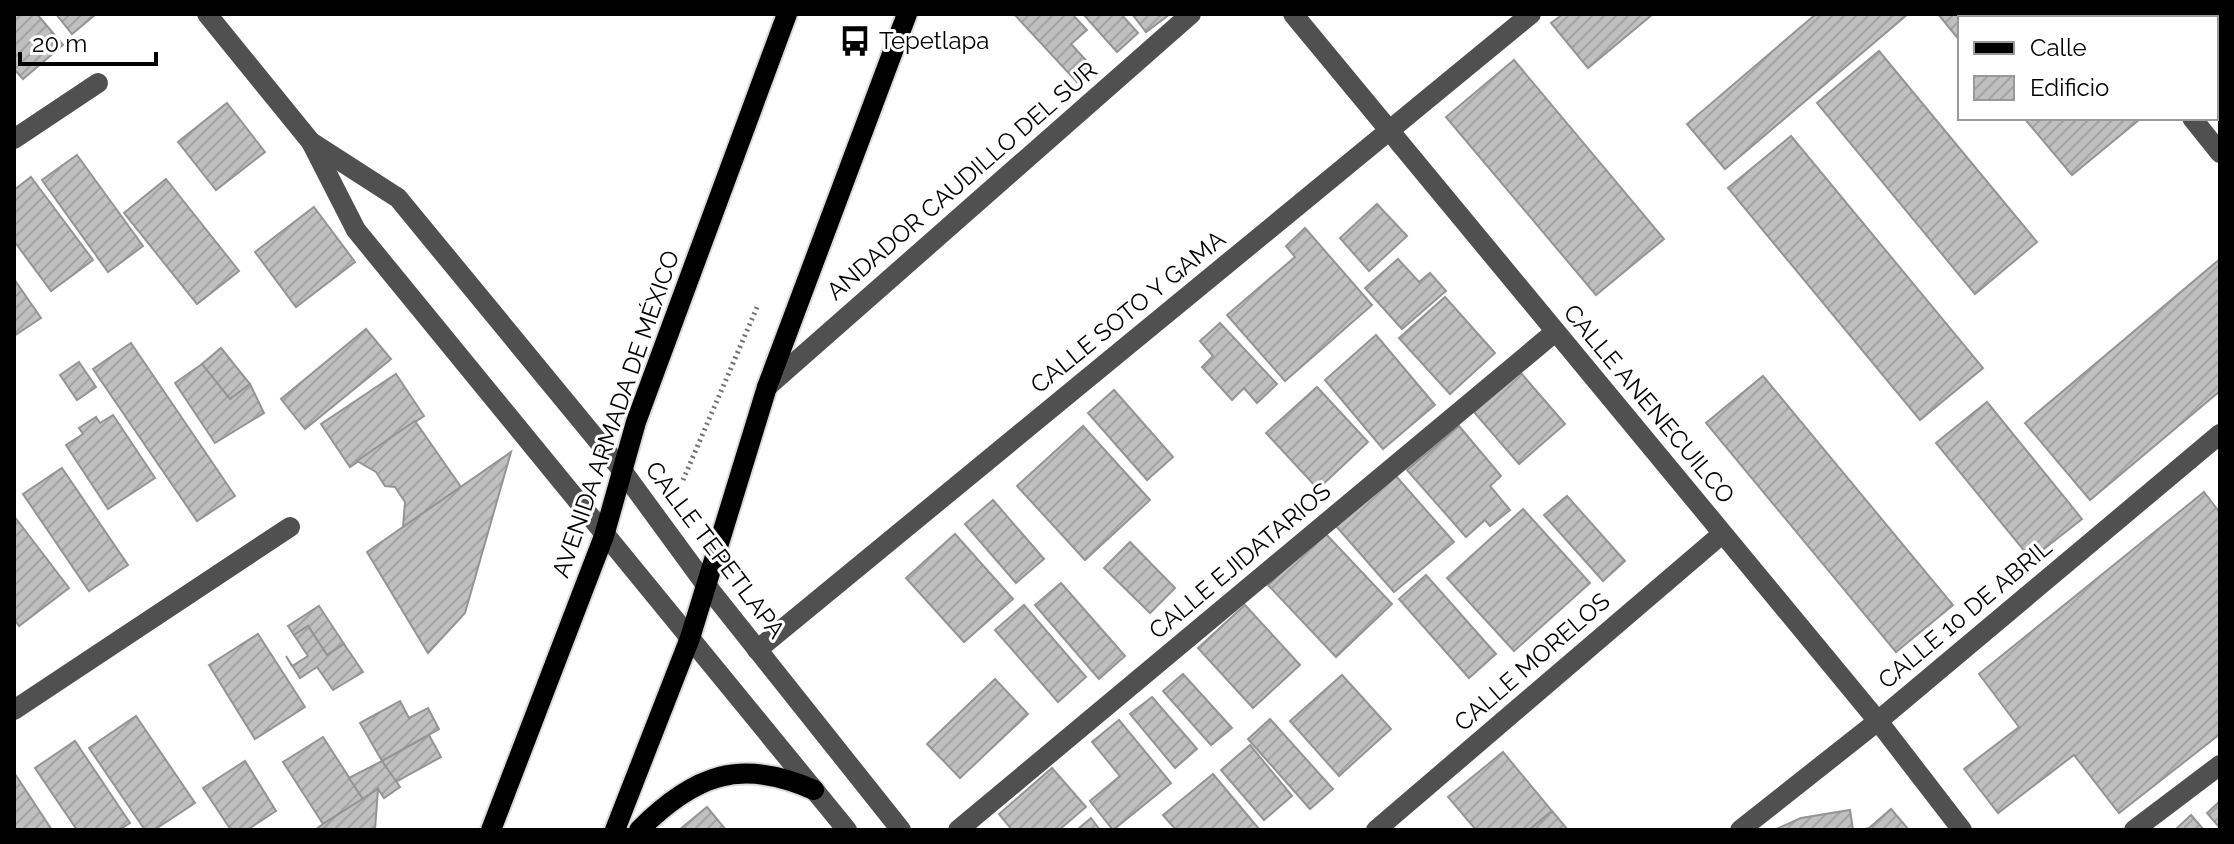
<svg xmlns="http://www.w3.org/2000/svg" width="2234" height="844" viewBox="0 0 2234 844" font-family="Raleway,sans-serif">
<defs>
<pattern id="building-hatch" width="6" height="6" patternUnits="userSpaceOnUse" patternTransform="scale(2)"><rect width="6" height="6" fill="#c0c0c0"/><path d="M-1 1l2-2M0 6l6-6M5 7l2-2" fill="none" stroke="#a3a3a3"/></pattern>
</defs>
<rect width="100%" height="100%" fill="#fff"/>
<!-- building -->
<g fill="url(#building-hatch)" stroke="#949494" stroke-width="2">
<polygon points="14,14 37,14 63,45 23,79 14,69"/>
<polygon points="56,14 96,14 72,34"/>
<polygon points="1014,14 1072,14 1087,30 1071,44 1092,67 1077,82"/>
<polygon points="1083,14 1121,14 1138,33 1117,52"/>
<polygon points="1132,14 1170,14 1146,32"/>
<polygon points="1563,14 1653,14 1588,68 1551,23"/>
<polygon points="1816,14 1908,14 1725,169 1687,124"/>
<polygon points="1938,14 2050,14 2053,18 1960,18 1960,41"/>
<polygon points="2139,14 2182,14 2177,18 2143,18"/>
<polygon points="2220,20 2220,114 2216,109 2216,24"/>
<polygon points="1879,51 2037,242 1975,294 1817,103"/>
<polygon points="1514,60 1664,239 1596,295 1446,117"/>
<polygon points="227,103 265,152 216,190 178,142"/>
<polygon points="2024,118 2137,118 2139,120 2072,175"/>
<polygon points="1791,136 1983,368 1920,420 1728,188"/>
<polygon points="77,155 143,246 108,272 42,180"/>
<polygon points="31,177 93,260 51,291 14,241 14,190"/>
<polygon points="166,179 239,271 197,304 124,213"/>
<polygon points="1377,204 1407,236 1369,271 1340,238"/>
<polygon points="314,207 355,262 296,307 255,252"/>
<polygon points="1305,228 1372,305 1285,381 1227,315 1295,257 1286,246"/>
<polygon points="1398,259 1419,282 1430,273 1446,291 1402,329 1365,288"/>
<polygon points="2220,259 2220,391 2090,500 2025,423"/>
<polygon points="14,279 41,318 14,336"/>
<polygon points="1445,297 1495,353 1450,394 1399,338"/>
<polygon points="1220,323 1277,384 1257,403 1244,388 1232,400 1202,367 1213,356 1200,341"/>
<polygon points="366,329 391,359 305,429 281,399"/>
<polygon points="1376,335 1435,405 1383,449 1325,380"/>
<polygon points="131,343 235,496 197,521 93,369"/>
<polygon points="221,348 250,384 230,399 202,364"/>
<polygon points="79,362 96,387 77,400 60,375"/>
<polygon points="202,364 230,399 250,384 264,413 215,443 175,383"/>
<polygon points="1520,372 1565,424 1519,464 1474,412"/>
<polygon points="396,374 424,416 350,467 321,424"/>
<polygon points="1763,376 1953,605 1896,652 1706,423"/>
<polygon points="1317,387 1368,442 1318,489 1266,433"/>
<polygon points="1114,390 1173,457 1147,480 1088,413"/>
<polygon points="1987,402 2082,519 2031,559 1936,443"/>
<polygon points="113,415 155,478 108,509 66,445 83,434 79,428 96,417 100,423"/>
<polygon points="415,421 461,487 403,527 405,502 395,487 385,486 376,472 357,461"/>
<polygon points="1083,426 1150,500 1085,560 1017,486"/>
<polygon points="1459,426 1501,476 1490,486 1510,510 1490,526 1485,520 1466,537 1407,470"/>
<polygon points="511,452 465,613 428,653 367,552"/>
<polygon points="62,468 128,565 89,591 23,494"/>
<polygon points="1395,475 1454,542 1394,592 1336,526"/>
<polygon points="2204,492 2220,513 2220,734 2119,813 2074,755 1998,813 1964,769 2019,727 1979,674"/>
<polygon points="1567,496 1625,561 1603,581 1544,515"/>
<polygon points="993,500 1044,559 1016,583 965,524"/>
<polygon points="1523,509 1590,583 1514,651 1447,578"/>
<polygon points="14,516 69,588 19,626 14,619"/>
<polygon points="1324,532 1392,604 1336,657 1268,585"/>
<polygon points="955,534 1013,599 964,642 906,578"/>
<polygon points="1130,542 1175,588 1150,613 1104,568"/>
<polygon points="1426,575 1496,654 1469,678 1399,599"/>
<polygon points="1061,583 1125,656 1099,679 1035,605"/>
<polygon points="1024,605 1086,677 1058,702 995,630"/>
<polygon points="1245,605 1300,665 1253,708 1198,648"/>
<polygon points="319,606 344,644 327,655 308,626 294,635 288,626"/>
<polygon points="308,626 327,655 344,644 363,672 333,690 317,667 300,678 286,656 292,666 308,656 294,635"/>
<polygon points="258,634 305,707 255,739 209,665"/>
<polygon points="1183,674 1232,728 1211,745 1163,691"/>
<polygon points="1342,675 1391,729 1339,776 1290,721"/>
<polygon points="995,679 1028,714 960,778 927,744"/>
<polygon points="1152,697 1197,749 1175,768 1130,714"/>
<polygon points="400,701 409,718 428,708 439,729 382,761 360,723"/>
<polygon points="136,716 195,803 154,830 145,830 89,748"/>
<polygon points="1270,719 1333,789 1310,809 1248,739"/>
<polygon points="1119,720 1171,783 1113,830 1090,801 1120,776 1092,742"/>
<polygon points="429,735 441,757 394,783 382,761"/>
<polygon points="323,737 363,799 323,824 283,762"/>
<polygon points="75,741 130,823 119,830 77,830 35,768"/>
<polygon points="1250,745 1292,796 1264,820 1221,770"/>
<polygon points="1503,752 1552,811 1529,830 1476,830 1448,797"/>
<polygon points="245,761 276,811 247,830 231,830 203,788"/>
<polygon points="382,761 400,787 384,798 378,789 363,799 349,778"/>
<polygon points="1052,768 1086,807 1059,830 1012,830 999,814"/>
<polygon points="15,774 52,830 14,830"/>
<polygon points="1213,774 1259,829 1258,830 1176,830 1163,815"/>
<polygon points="378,789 375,830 315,830 323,824"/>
<polygon points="2220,801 2220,828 2207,813"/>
<polygon points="707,807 726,830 679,830"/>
<polygon points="1891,809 1909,830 1861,830 1869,828"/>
<polygon points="1850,810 1853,830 1774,830 1801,818"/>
<polygon points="1552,811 1568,830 1529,830"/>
<polygon points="2191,815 2204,830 2175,830"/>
<polygon points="1091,818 1100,830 1077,830"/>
</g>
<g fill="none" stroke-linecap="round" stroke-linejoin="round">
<defs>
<g id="major">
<polyline points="491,830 604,536 636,422 787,14"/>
<polyline points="615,830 690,638 767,387 907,14"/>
<path d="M 639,830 C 694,775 740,757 814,790"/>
</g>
</defs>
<!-- major casing -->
<use href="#major" stroke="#dbdbdb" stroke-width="24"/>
<!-- path -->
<polyline stroke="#727272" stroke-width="5" stroke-dasharray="2 4" stroke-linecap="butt" points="683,480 758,305"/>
<!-- minor -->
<g stroke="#505050" stroke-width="20">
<polyline points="207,14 311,142 356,230 847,830"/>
<polyline points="1293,14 1878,721 1962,830"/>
<polyline points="2108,14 2111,18"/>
<polyline points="2192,118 2220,153"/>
<polyline points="14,139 98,83"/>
<polyline points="311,142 398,198 621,469 706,585 901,830"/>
<polyline points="767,387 1191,14"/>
<polyline points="757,650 1531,14"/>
<polyline points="14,710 290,527"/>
<polyline points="958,830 1555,332"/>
<polyline points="1376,830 1722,534"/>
<polyline points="1740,830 1878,721 2220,434"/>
<polyline points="2134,830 2220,765"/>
</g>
<!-- major -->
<use href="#major" stroke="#000" stroke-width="20"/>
</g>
<!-- icons -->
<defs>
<symbol id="bus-bare" viewBox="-9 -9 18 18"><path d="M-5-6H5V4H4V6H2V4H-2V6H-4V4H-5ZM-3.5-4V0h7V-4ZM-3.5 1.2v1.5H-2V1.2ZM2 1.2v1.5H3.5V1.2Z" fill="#000" stroke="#fff" stroke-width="2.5" paint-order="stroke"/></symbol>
</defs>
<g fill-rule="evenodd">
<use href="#bus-bare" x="833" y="19" width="44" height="44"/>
</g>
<g text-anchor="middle" stroke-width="6" stroke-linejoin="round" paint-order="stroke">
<!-- poi labels -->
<g font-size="24" fill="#000" stroke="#fff" text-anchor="start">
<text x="879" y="49">Tepetlapa</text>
</g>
<!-- street labels -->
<g font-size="24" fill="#000" stroke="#fff">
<text transform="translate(962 181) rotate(-41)" y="8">ANDADOR CAUDILLO DEL SUR</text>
<text transform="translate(1128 312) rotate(-39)" y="8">CALLE SOTO Y GAMA</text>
<text transform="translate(1649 404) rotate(50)" y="8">CALLE ANENECUILCO</text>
<text transform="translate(616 414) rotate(-71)" y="8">AVENIDA ARMADA DE MÉXICO</text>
<text transform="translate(715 550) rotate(53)" y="8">CALLE TEPETLAPA</text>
<text transform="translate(1240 561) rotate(-40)" y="8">CALLE EJIDATARIOS</text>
<text transform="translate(1965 614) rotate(-40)" y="8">CALLE 10 DE ABRIL</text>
<text transform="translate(1532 662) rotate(-41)" y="8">CALLE MORELOS</text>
</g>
</g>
<!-- border -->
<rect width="2234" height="844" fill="none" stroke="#000000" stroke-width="32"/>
<!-- legend -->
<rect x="1958" y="16" width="260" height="104" fill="#ffffff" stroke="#999999" stroke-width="2"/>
<rect x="1974" y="42" width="40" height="12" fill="#000000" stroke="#999999" stroke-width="2"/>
<text x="2030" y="56" font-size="24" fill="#000000">Calle</text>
<rect x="1974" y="76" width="40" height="24" fill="url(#building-hatch)" stroke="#999999" stroke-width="2"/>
<text x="2030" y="96" font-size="24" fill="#000000">Edificio</text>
<!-- scale -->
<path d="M20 52v12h136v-12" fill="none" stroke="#000000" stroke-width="4"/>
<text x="32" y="52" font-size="24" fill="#000000" stroke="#ffffff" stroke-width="6" paint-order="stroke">20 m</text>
</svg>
